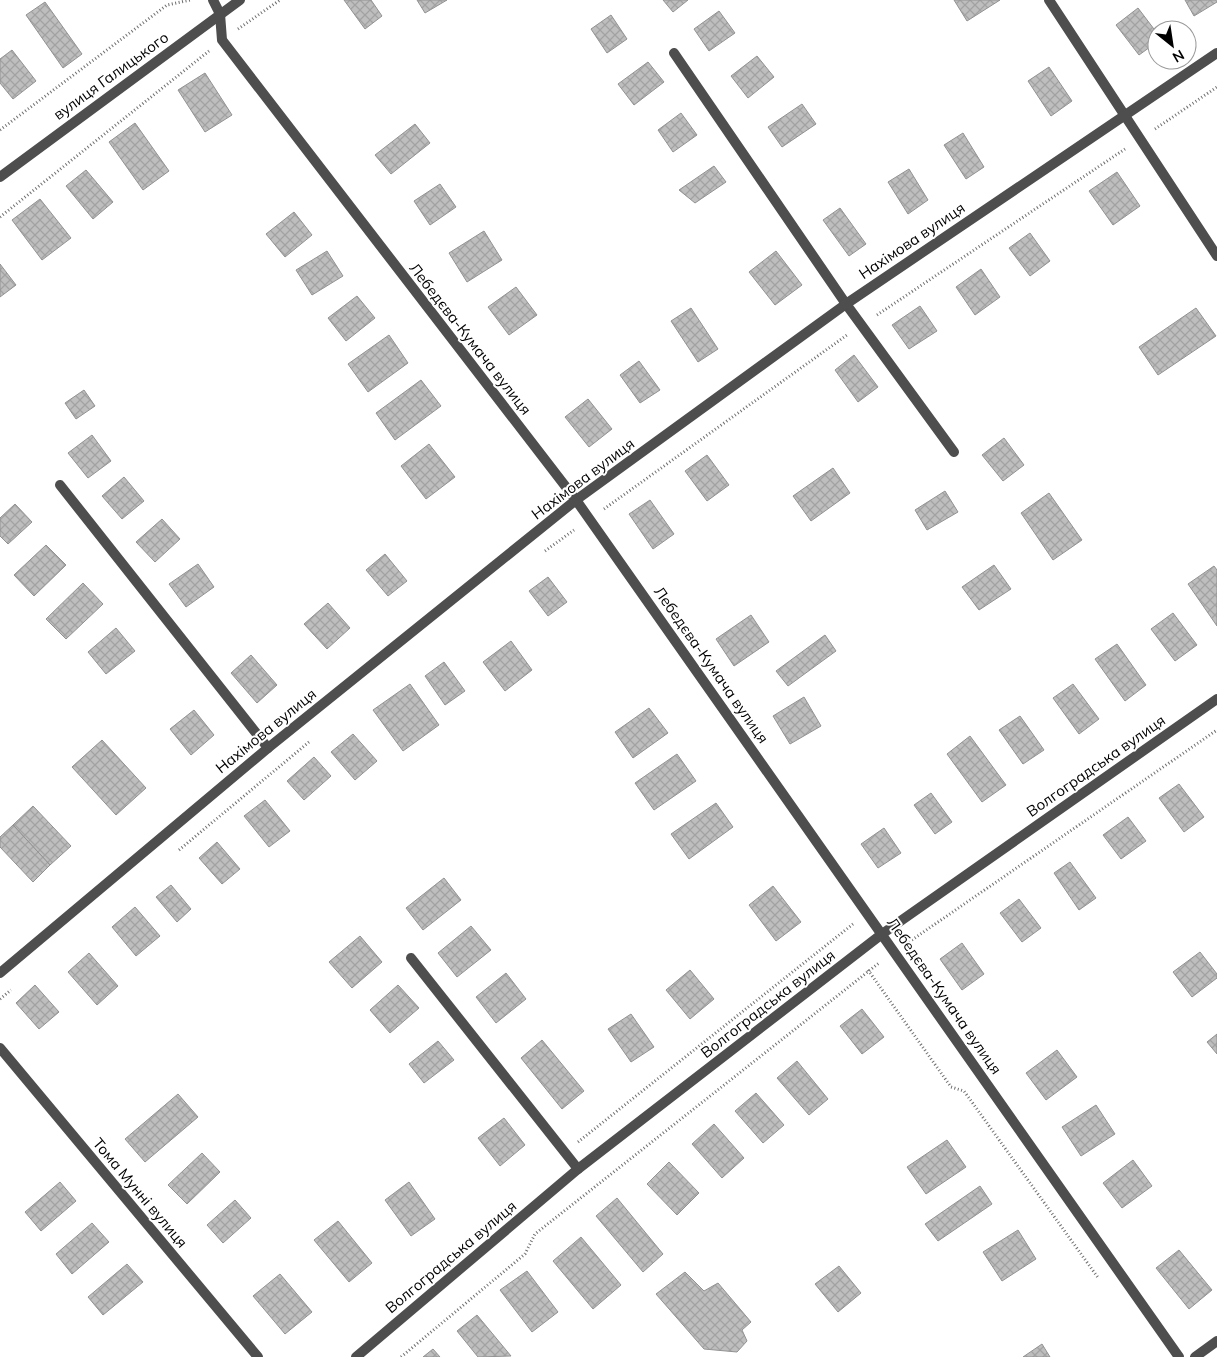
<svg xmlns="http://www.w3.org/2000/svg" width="1217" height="1357" viewBox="0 0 1217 1357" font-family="Mulish,sans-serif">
<defs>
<pattern id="building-cross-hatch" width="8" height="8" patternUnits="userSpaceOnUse" patternTransform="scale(1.25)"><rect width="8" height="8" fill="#bebebe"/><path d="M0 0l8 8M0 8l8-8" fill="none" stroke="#a2a2a2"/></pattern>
</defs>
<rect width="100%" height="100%" fill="#fff"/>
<!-- building -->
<g fill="url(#building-cross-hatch)" stroke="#929292">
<polygon points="344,0 371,0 382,16 365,29"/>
<polygon points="417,0 447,0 425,13"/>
<polygon points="663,0 688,0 673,12"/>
<polygon points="954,0 1000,0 967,21"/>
<polygon points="1185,0 1216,0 1217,2 1194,16"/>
<polygon points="45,2 82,54 63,68 26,15"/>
<polygon points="1138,8 1157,33 1157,42 1139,55 1116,25"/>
<polygon points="719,11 735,33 709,51 694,29"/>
<polygon points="611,15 627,39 607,53 591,29"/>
<polygon points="12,50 36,81 13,99 0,83 0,59"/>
<polygon points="757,56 774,77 748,98 731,76"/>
<polygon points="648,62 664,82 634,105 618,84"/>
<polygon points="1049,67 1072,101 1051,116 1028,81"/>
<polygon points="205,73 232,115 205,132 178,90"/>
<polygon points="802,104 816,124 782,147 768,127"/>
<polygon points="681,113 697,135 673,152 658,130"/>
<polygon points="135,123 169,171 143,190 109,142"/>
<polygon points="415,124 430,143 391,174 375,155"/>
<polygon points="963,133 984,167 966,179 944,145"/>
<polygon points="714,166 726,182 695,203 679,190"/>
<polygon points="909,169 928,200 908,214 888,182"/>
<polygon points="86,170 113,202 93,219 66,186"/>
<polygon points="1117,172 1140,206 1113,225 1089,191"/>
<polygon points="440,184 456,207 430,225 414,201"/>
<polygon points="40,199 71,238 42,260 12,220"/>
<polygon points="840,208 866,244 849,256 823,220"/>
<polygon points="294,212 312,235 285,257 266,234"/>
<polygon points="484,231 502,260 467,282 449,253"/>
<polygon points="1030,233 1050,261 1030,276 1009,248"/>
<polygon points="327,251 343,276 312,295 296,270"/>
<polygon points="776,251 802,285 775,305 749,272"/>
<polygon points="0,264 16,285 0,297"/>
<polygon points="981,269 1000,297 975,315 956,287"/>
<polygon points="516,287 537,315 509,335 488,307"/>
<polygon points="357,296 375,318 346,341 328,318"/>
<polygon points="920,306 937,331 909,349 892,325"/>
<polygon points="691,308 718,349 698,362 671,321"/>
<polygon points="1196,308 1216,336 1158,375 1139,347"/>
<polygon points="389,335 408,363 368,392 348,364"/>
<polygon points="854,355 878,387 858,402 835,370"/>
<polygon points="639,361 660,390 640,403 620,375"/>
<polygon points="421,380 441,406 395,440 376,413"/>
<polygon points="84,390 95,406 76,419 65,403"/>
<polygon points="588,399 612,429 589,447 565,417"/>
<polygon points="92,435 111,461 88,478 68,453"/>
<polygon points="1004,438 1024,465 1003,481 982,455"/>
<polygon points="429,444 455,477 426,499 401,466"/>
<polygon points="707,455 729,485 707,501 685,471"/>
<polygon points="833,468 850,493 811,521 793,496"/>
<polygon points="124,477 144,501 122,519 102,496"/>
<polygon points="945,491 958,512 927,530 915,510"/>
<polygon points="1049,493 1082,540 1053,560 1021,513"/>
<polygon points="650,500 674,534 653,549 629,514"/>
<polygon points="15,504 32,522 8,544 0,536 0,518"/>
<polygon points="162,519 180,539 155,562 136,542"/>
<polygon points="46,545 66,565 34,596 14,575"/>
<polygon points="385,554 407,581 388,596 366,570"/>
<polygon points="198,564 214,587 186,607 169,584"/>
<polygon points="994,565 1011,589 979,610 962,587"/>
<polygon points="1214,566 1217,570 1217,626 1188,584"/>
<polygon points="548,577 567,602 548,616 529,591"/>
<polygon points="83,583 103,604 66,639 46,619"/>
<polygon points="328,603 350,628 327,649 304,624"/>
<polygon points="1173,613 1197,645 1175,661 1151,629"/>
<polygon points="751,615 769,642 734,666 716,639"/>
<polygon points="116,628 135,651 106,674 88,652"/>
<polygon points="825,635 836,651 788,686 776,671"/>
<polygon points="511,641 532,670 505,691 483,662"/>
<polygon points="1117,644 1146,685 1125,701 1095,659"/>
<polygon points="251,655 277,685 257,703 231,673"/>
<polygon points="444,662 465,691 445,705 425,676"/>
<polygon points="410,684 439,725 403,751 373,710"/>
<polygon points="1073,684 1099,719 1079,734 1053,698"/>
<polygon points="804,697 821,726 790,744 773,716"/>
<polygon points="649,708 668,733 633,758 615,732"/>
<polygon points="194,710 214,735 191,755 170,729"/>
<polygon points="1020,716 1044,750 1023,764 999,730"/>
<polygon points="353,734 377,761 355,780 331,752"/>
<polygon points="970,736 1006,785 982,802 947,754"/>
<polygon points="102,740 146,788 116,815 72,767"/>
<polygon points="677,754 696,781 654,810 635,783"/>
<polygon points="314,757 331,776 304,800 287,781"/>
<polygon points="1179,784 1204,817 1184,832 1159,798"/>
<polygon points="931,793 952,822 935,834 914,805"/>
<polygon points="265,800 290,831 269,847 244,816"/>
<polygon points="716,803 733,827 689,859 671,834"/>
<polygon points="33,806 71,846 50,865 13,825"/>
<polygon points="1128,817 1146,841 1121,859 1103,835"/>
<polygon points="13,825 50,865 33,882 0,847 0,837"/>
<polygon points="884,828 901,853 878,868 861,844"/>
<polygon points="217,842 240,869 222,884 199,858"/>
<polygon points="1070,862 1096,898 1079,910 1054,873"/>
<polygon points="444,878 461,900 423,930 406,908"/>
<polygon points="171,885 191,909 177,922 156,897"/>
<polygon points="773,886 801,922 776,941 749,905"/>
<polygon points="1019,899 1041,928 1022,942 1000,913"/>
<polygon points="135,907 160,936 136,956 112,927"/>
<polygon points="471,926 491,950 457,977 438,953"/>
<polygon points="360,936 382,962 352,988 329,962"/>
<polygon points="962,943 984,974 962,990 940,959"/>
<polygon points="1200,952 1217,974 1217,978 1192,997 1173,972"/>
<polygon points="89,953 118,986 97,1005 68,972"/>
<polygon points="690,970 714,999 690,1019 666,990"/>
<polygon points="506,973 526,999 496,1023 476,997"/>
<polygon points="35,985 59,1012 39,1029 16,1003"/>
<polygon points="398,985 419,1008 390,1033 370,1010"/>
<polygon points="862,1009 884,1037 862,1054 840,1026"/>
<polygon points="631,1014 654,1047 631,1062 608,1029"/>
<polygon points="1217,1034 1217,1054 1207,1042"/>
<polygon points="542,1040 584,1091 562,1109 521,1058"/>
<polygon points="438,1041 454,1060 424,1083 409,1064"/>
<polygon points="1057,1050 1077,1077 1046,1100 1026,1073"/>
<polygon points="797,1061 828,1099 809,1115 777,1078"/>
<polygon points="756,1093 784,1125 763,1143 735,1111"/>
<polygon points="178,1094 198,1117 145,1162 125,1139"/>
<polygon points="1096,1105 1115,1134 1081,1156 1062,1127"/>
<polygon points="504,1118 525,1145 500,1166 478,1138"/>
<polygon points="714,1124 744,1158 722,1178 692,1144"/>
<polygon points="947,1140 966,1167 926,1194 907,1167"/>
<polygon points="202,1153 220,1172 187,1204 168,1185"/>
<polygon points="1133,1160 1152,1186 1122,1208 1103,1183"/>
<polygon points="669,1162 699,1193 677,1215 647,1184"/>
<polygon points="60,1182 76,1201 41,1231 25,1212"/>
<polygon points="409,1182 435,1219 411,1236 385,1200"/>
<polygon points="980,1186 992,1204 938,1241 925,1224"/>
<polygon points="617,1198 663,1254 643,1272 596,1216"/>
<polygon points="235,1200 251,1218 223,1243 207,1225"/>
<polygon points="338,1221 372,1263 349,1282 314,1240"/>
<polygon points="92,1223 109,1242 72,1274 56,1254"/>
<polygon points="1018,1230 1036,1259 1002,1281 983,1252"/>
<polygon points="581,1237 621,1285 593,1309 553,1261"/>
<polygon points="1179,1250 1212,1290 1189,1309 1156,1268"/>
<polygon points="127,1264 143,1282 103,1315 88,1297"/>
<polygon points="839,1266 861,1293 838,1312 815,1284"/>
<polygon points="527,1271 558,1312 532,1332 500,1290"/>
<polygon points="685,1272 704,1291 718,1283 751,1322 742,1330 747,1341 737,1352 704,1349 656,1294"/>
<polygon points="280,1274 312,1312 285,1334 253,1296"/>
<polygon points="477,1315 511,1356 478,1357 457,1331"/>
<polygon points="1042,1344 1050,1357 1023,1357"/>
<polygon points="433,1349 440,1357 423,1357"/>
</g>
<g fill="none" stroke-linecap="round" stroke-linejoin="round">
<!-- path -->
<g stroke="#707070" stroke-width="3" stroke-dasharray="1 2.5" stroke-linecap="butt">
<polyline points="238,29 280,0"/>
<polyline points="1155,129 1217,87"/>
<polyline points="0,130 167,5 190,0"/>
<polyline points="0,217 209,51"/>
<polyline points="877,315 1125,149"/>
<polyline points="604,509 847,335"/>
<polyline points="545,551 574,530"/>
<polyline points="179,850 309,742"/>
<polyline points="909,942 1217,730"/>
<polyline points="868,970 951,1087 964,1091 1099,1279"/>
<polyline points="0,999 11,990"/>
<polyline points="578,1142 853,924"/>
<polyline points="401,1357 525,1254 535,1234 879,963"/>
</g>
<!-- minor -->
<g stroke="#4e4e4e" stroke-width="10">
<polyline points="213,0 220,14 222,40 576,500 1179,1357"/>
<polyline points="1049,0 1217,256"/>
<polyline points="674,53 846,304 954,452"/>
<polyline points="60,485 268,748"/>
<polyline points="411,958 578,1169"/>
<polyline points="0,973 268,748 576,500 846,304 1217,53"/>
<polyline points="0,1048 258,1357"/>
<polyline points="1195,1357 1217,1341"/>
</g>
<!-- tertiary -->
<g stroke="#4e4e4e" stroke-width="10">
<polyline points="0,177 240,0"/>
<polyline points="356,1357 578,1169 882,934 1217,699"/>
</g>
</g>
<g text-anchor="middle" stroke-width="4" stroke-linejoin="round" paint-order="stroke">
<!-- street labels -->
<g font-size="15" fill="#000" stroke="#fff">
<text transform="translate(111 76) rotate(-36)" y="5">вулиця Галицького</text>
<text transform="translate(912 241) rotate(-34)" y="5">Нахімова вулиця</text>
<text transform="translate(470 339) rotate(52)" y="5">Лебедєва-Кумача вулиця</text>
<text transform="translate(583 479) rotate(-37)" y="5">Нахімова вулиця</text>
<text transform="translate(711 665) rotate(55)" y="5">Лебедєва-Кумача вулиця</text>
<text transform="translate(266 731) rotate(-39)" y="5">Нахімова вулиця</text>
<text transform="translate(1096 766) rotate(-35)" y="5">Волгоградська вулиця</text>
<text transform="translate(944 996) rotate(55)" y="5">Лебедєва-Кумача вулиця</text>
<text transform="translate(768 1004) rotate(-38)" y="5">Волгоградська вулиця</text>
<text transform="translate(140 1193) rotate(50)" y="5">Тома Мунні вулиця</text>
<text transform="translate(451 1257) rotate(-40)" y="5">Волгоградська вулиця</text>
</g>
</g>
<!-- north arrow -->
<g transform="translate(1172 45) rotate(150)"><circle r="24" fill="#ffffff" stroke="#999999"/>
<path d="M0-4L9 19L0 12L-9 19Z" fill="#000000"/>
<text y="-8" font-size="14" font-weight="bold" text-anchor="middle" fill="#000000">N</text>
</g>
</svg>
